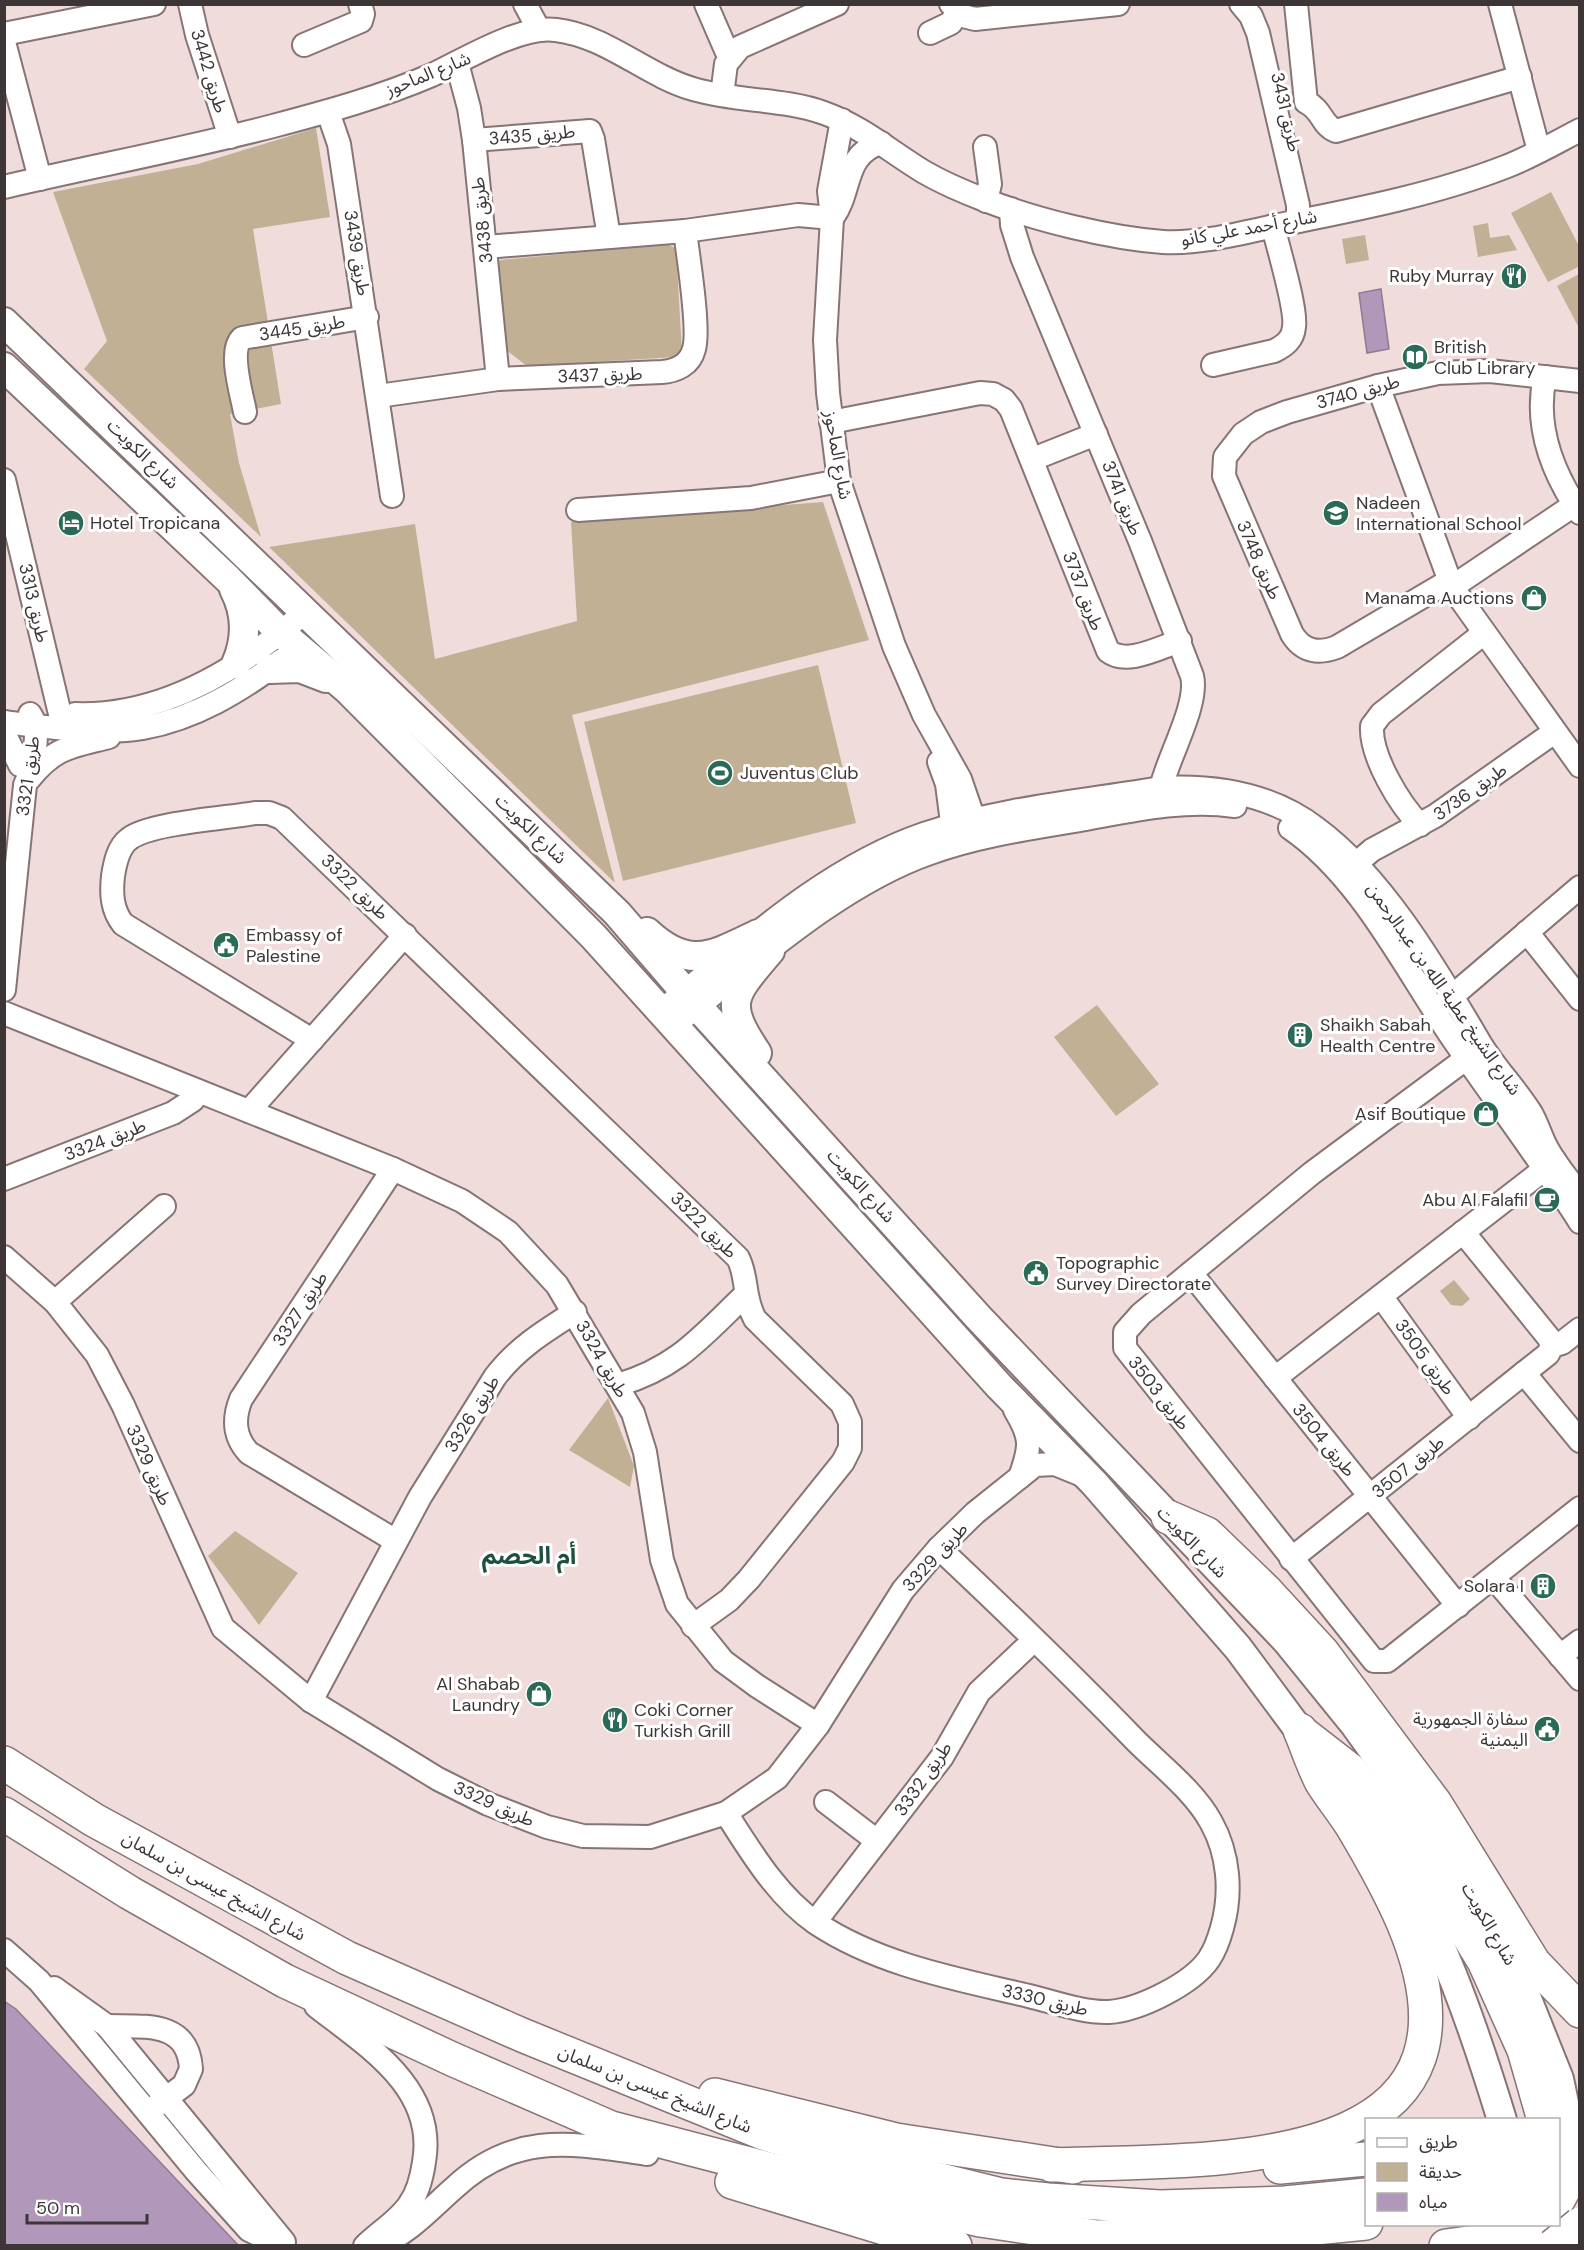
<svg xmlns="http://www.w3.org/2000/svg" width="1584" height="2250" viewBox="0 0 1584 2250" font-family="'DM Sans','Noto Sans Arabic',sans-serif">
<rect width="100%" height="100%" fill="#f1dcdc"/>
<!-- green -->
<g fill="#c1b094">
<polygon points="316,128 330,217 253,229 281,404 230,414 239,463 261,537 84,369 107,341 53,192 198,164"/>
<polygon points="1551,192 1579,246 1580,266 1548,282 1511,213"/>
<polygon points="1488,223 1490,238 1509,235 1517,250 1478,257 1473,226"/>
<polygon points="1365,235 1369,260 1346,264 1342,239"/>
<polygon points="668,244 676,249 682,352 676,357 527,366 506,350 495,266 500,260"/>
<polygon points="1579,274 1579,328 1557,286"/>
<polygon points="823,502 869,640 572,715 615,883 269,547 415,524 435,659 577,621 571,522"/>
<polygon points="818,665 856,823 623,881 584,722"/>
<polygon points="1097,1005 1159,1084 1116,1116 1054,1037"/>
<polygon points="1454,1280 1470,1299 1462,1306 1451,1305 1440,1291"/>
<polygon points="608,1398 634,1466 630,1487 569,1450"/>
<polygon points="235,1531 298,1573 259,1625 208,1556"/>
</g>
<!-- water -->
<g fill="#b197ba" stroke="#8e7a92" stroke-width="1.5">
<polygon points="1381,289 1389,349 1367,353 1359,293"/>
<polygon points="4,2001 16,2009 238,2245 5,2245"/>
</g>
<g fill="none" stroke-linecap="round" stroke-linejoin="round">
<defs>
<g id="minor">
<polyline points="190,4 197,35 230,137"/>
<polyline points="525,4 539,30"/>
<polyline points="706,4 729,57"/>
<polyline points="951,4 963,16 975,19 1118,4"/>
<polyline points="1241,4 1251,16 1258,33 1298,205 1298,221"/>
<path d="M 1296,4 L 1306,102 C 1323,110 1321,125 1336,131 L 1520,77"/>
<polyline points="1500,4 1539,151"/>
<polyline points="930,33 951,23 957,12"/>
<polyline points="4,34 154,4"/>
<polyline points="4,42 40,179"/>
<polyline points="304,45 361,21 363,14 360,4"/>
<polyline points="457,63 469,108 474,140 498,379"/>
<polyline points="722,95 726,64 740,47 837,4"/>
<polyline points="328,112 339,144 392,496"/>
<polyline points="842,120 829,191 832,218 825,340 828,393 839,481 894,646 924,715 960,779 979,834"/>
<polyline points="474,140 590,131 593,139 609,237"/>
<polyline points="985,147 990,184 986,201"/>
<path d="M 4,187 C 94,166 184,149 273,126 C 326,112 381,97 432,75 C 464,60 520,25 556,30 C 607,36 645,75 693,89 C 736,102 782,98 824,113 C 861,126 891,152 924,172 C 943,183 964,192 985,200 C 1036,220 1109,238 1163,242 C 1201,244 1242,233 1279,225 C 1354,210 1433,195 1505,167 C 1531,157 1555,143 1580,130"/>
<path d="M 1011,209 L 1012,225 L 1022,257 L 1140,541 L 1192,676 C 1199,704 1168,757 1161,788"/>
<path d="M 833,217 C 852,191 843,154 881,143"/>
<polyline points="486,247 685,231 798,215 832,218"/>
<path d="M 1213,365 L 1274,351 C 1284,346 1293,340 1294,327 C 1297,309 1278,248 1273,226"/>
<path d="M 1545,377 C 1534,426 1552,472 1580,513"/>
<polyline points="1378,386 1452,587 1580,766"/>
<path d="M 378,396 L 498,379 L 662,372 C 676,371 690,365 694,349 C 700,329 688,256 685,231"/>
<path d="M 245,412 C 242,395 228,351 242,338 L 367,317"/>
<path d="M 831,422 L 980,393 L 993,394 L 1004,400 L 1011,409 L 1108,651 C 1127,666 1160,647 1180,641"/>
<polyline points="1033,459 1096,434"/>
<polyline points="4,480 60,714 60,727"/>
<polyline points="578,510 751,498 839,481"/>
<path d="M 1449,581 L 1337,647 C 1319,654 1303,652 1292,634 L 1224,476 L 1225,457 L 1243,434 L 1261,422 L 1287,412 L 1378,386 L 1438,373 L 1490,371 L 1580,381"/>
<polyline points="1452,587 1574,505"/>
<path d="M 75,714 C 163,717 242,668 306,611"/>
<path d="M 4,722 C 44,727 104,735 143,728 C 196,718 240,691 282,660"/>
<polyline points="4,733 20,765"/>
<polyline points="939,762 947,784 954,838"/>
<path d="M 29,779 C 55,747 70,747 109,737"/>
<path d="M 1420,825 C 1400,805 1370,756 1372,726 L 1381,714 L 1484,633"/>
<path d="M 1290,828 C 1361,877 1405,969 1453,1039 C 1495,1100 1540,1159 1580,1222"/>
<polyline points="1345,873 1372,850 1435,816 1553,733"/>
<polyline points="1527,932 1580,999"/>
<path d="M 4,990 L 25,785 C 33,768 42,730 30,714"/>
<polyline points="1443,1004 1580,887"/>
<path d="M 661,1011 C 742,946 825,868 924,834 C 1000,808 1083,801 1161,788 C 1216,785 1271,794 1316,828 C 1384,878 1438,972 1480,1043 C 1495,1068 1516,1089 1531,1113 C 1538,1125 1541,1138 1548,1150 C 1557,1166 1569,1180 1580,1195"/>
<polyline points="4,1013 393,1169 462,1201 508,1232 557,1285 633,1413 645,1452 662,1560 677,1604 723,1661 757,1686 818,1725"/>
<path d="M 674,1025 C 751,966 838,885 930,853 C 980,835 1033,828 1086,819 C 1135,810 1184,799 1235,806"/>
<path d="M 312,1040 L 123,924 C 112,910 111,894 113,876 C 115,863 118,847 129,839 C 149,823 227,818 255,813 L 269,813 L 282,818 L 738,1258 C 748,1277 743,1298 755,1319 L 842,1404 L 850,1422 L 850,1448 L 843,1462 L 749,1579 L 729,1600 L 693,1626"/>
<polyline points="1479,1049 1312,1173 1141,1314 1125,1332 1125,1348 1374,1661 1387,1661 1391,1658 1580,1508"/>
<polyline points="249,1111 405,935"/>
<path d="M 393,1169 L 241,1399 C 233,1419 234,1437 249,1453 L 396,1541"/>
<polyline points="4,1179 173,1113 193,1100 198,1091"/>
<polyline points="1463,1232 1549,1338 1552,1346"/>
<polyline points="4,1257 55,1302 97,1355 123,1405 223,1628 311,1701 438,1779 488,1804 547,1827 583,1836 650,1837 726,1813 777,1778 818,1725 903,1590 939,1548 975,1513 1035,1465 1055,1464 1082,1475"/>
<polyline points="1191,1273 1458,1606"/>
<polyline points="1381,1296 1469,1418"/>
<polyline points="55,1302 164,1206"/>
<polyline points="1524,1373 1580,1441"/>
<polyline points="1275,1378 1555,1161"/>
<path d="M 618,1385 C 678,1367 701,1337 745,1295"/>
<path d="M 1015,1410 C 1032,1438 1031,1446 1020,1477"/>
<polyline points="1291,1559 1524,1373 1548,1354 1552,1346 1562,1343 1580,1329"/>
<polyline points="1494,1578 1580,1679"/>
<polyline points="1560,1656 1580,1641"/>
<path d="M 311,1701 L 420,1497 L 495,1377 C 517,1348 545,1331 575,1312"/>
<polyline points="826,1802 877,1841"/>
<path d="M 726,1813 C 751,1852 777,1896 816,1923 C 879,1965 957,1979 1029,1996 C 1054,2002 1083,2013 1109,2012 C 1139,2010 1192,1984 1209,1959 C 1215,1950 1219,1939 1222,1928 C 1232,1893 1229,1854 1211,1822 C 1194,1791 1161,1766 1136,1741 C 1072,1675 1006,1611 939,1548"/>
<polyline points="815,1922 942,1757 979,1692 1034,1640"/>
<polyline points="4,1950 39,1981 196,2171 249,2230 283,2246"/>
<polyline points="54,1988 107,2026 284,2242"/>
<path d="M 316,2006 C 367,2046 437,2088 424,2162 C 422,2176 417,2194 409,2205 C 398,2221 379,2232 365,2246"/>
<path d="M 107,2026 C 144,2027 188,2020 191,2069 L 184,2085 L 156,2106"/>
<path d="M 378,2246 C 409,2233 429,2210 454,2188 C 515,2131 571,2143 647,2154"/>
</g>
<g id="major">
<polyline points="4,322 617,913 698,1007 978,1317 1286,1640 1355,1725 1450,1857 1517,1974 1559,2079 1579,2175"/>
<polyline points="4,367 228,579 281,633 347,689 593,936 999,1386 1094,1483 1238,1648 1313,1749"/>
<path d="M 234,589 C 247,614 247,639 236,664"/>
<polyline points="270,669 300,668 326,678"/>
<path d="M 647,932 C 689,971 712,956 758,934"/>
<path d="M 757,1053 C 723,1002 732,996 770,951"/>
<path d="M 1364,1821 C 1392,1861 1420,1901 1440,1946 C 1465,2002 1484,2061 1502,2120"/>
</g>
<g id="highway">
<polyline points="1168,1517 1207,1534 1265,1590 1323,1653 1435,1803 1534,1963 1580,2011"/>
<polyline points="1301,1732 1350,1770 1441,1891 1484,1961 1524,2050 1544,2120"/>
<polyline points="4,1763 94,1820 347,1958 522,2035 763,2133 819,2150 1001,2195 1048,2200 1160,2207 1285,2203 1366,2195"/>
<polyline points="4,1814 130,1893 285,1981 452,2059 611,2128 830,2185 980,2220 1097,2237 1285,2231 1366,2223"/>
<polyline points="715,2095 896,2140 1073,2167"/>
<path d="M 1051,2165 C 1211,2159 1510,2177 1403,1922 C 1389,1890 1370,1856 1352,1826 C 1342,1810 1330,1796 1321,1781 C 1313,1765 1307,1747 1300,1730"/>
<polyline points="1280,2167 1366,2159"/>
<polyline points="732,2182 897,2232 955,2246"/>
<polyline points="1558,2200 1575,2169 1575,2152"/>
<polyline points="1446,2246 1580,2228"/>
</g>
</defs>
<!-- minor casing -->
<use href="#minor" stroke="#877474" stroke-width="26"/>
<!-- major casing -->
<use href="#major" stroke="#877474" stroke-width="32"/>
<!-- highway casing -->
<use href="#highway" stroke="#877474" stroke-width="36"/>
<!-- minor -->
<use href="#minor" stroke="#fff" stroke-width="22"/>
<!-- major -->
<use href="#major" stroke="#fff" stroke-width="28"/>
<!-- highway -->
<use href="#highway" stroke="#fff" stroke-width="33"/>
<defs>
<polyline id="highway-bridge" points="1553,2246 1580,2224"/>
</defs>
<!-- highway-bridge casing -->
<use href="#highway-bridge" stroke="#877474" stroke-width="36" stroke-linecap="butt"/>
<!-- highway-bridge -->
<use href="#highway-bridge" stroke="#fff" stroke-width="33"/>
</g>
<!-- icons -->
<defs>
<symbol id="restaurant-disc" viewBox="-11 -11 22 22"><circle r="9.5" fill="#2a6a57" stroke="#fff"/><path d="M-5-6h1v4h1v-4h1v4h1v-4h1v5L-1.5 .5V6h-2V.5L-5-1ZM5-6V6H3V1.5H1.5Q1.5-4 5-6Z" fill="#fff"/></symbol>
<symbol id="library-disc" viewBox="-11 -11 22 22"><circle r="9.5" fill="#2a6a57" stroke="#fff"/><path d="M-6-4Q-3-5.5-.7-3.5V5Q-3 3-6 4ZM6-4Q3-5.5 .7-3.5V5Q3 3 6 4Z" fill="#fff"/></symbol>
<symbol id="school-disc" viewBox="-11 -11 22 22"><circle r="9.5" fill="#2a6a57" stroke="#fff"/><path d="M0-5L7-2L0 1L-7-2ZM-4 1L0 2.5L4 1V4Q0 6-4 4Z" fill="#fff"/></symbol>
<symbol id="hotel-disc" viewBox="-11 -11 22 22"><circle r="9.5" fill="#2a6a57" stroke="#fff"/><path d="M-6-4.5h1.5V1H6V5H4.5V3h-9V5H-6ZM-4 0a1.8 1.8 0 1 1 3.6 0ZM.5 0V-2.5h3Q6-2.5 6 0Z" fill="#fff"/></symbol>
<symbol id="shop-disc" viewBox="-11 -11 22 22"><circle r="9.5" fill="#2a6a57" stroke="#fff"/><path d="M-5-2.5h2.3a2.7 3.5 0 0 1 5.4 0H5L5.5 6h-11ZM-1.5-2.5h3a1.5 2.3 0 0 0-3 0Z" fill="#fff"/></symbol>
<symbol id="stadium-disc" viewBox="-11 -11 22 22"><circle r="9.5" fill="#2a6a57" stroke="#fff"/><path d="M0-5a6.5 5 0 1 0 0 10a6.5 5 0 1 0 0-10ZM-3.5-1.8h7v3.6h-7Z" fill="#fff"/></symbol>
<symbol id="civic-disc" viewBox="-11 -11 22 22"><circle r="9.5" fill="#2a6a57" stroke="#fff"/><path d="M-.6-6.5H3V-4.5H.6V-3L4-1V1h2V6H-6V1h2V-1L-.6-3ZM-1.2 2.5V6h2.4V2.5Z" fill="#fff"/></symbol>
<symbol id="building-disc" viewBox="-11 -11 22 22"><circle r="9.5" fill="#2a6a57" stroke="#fff"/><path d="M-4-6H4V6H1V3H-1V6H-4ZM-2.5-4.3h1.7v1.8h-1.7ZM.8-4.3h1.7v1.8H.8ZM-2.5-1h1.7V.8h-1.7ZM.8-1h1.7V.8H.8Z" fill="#fff"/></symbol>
<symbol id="cafe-disc" viewBox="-11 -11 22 22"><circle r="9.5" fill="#2a6a57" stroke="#fff"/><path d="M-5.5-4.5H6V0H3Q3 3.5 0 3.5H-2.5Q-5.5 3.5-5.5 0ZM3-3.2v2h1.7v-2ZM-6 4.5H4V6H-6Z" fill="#fff"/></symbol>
</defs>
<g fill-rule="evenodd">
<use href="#restaurant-disc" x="1499" y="261" width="30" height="30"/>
<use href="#library-disc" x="1400" y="342" width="30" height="30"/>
<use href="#school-disc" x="1321" y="498" width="30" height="30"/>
<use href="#hotel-disc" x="56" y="508" width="30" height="30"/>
<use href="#shop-disc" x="1519" y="583" width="30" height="30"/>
<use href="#stadium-disc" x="705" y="758" width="30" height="30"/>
<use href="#civic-disc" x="211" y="930" width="30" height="30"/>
<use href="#building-disc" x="1285" y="1020" width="30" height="30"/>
<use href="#shop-disc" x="1471" y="1099" width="30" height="30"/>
<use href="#cafe-disc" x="1532" y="1185" width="30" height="30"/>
<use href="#civic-disc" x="1021" y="1258" width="30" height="30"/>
<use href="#building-disc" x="1528" y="1571" width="30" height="30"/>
<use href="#shop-disc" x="524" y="1679" width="30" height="30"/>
<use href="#restaurant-disc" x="600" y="1705" width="30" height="30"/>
<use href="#civic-disc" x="1532" y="1714" width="30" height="30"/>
</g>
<g text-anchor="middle" stroke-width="6" stroke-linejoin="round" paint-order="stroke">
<!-- street labels -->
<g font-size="18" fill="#3e3636" stroke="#fff">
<text transform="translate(209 71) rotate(73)" y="6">طريق 3442</text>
<text transform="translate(428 74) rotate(-22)" y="6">شارع الماحوز</text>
<text transform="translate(1286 112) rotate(77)" y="6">طريق 3431</text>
<text transform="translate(532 135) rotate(-5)" y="6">طريق 3435</text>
<text transform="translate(482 220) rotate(-96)" y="6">طريق 3438</text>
<text transform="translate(1249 228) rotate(-10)" y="6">شارع أحمد علي كانو</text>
<text transform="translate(357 253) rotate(81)" y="6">طريق 3439</text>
<text transform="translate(302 328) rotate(-9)" y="6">طريق 3445</text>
<text transform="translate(600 375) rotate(-2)" y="6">طريق 3437</text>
<text transform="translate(1358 392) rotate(-15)" y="6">طريق 3740</text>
<text transform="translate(143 454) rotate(44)" y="6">شارع الكويت</text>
<text transform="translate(838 455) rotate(80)" y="6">شارع الماحوز</text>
<text transform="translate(1122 498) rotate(68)" y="6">طريق 3741</text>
<text transform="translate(1259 560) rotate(66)" y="6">طريق 3748</text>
<text transform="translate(1083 591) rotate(69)" y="6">طريق 3737</text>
<text transform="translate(34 603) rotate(77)" y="6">طريق 3313</text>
<text transform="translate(28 776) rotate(-82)" y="6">طريق 3321</text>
<text transform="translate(1470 792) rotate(-35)" y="6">طريق 3736</text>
<text transform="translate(531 829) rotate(44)" y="6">شارع الكويت</text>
<text transform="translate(355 887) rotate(44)" y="6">طريق 3322</text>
<text transform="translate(1444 989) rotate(55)" y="6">شارع الشيخ عطية الله بن عبدالرحمن</text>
<text transform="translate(105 1140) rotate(-21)" y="6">طريق 3324</text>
<text transform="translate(861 1186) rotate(48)" y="6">شارع الكويت</text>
<text transform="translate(704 1225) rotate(45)" y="6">طريق 3322</text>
<text transform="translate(300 1309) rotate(-57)" y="6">طريق 3327</text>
<text transform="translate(1425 1357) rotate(54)" y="6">طريق 3505</text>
<text transform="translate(602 1359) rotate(60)" y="6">طريق 3324</text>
<text transform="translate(1159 1393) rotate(52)" y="6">طريق 3503</text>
<text transform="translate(472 1414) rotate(-58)" y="6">طريق 3326</text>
<text transform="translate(1324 1440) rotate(51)" y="6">طريق 3504</text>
<text transform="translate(149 1465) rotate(66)" y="6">طريق 3329</text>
<text transform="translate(1408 1467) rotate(-39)" y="6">طريق 3507</text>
<text transform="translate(1192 1542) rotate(46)" y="6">شارع الكويت</text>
<text transform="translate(935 1557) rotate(-47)" y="6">طريق 3329</text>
<text transform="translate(923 1779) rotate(-55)" y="6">طريق 3332</text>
<text transform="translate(494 1804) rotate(24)" y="6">طريق 3329</text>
<text transform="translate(214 1886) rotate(29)" y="6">شارع الشيخ عيسى بن سلمان</text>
<text transform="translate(1489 1924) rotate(60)" y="6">شارع الكويت</text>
<text transform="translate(1045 2000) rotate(13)" y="6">طريق 3330</text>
<text transform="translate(655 2089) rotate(22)" y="6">شارع الشيخ عيسى بن سلمان</text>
</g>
<!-- poi labels -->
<g font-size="18" fill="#3e3636" stroke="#fff" text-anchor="start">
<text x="1494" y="282" text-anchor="end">Ruby Murray</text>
<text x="1434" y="353">British<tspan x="1434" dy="21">Club Library</tspan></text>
<text x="1356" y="509">Nadeen<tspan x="1356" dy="21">International School</tspan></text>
<text x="90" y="529">Hotel Tropicana</text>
<text x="1514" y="604" text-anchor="end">Manama Auctions</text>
<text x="740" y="779">Juventus Club</text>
<text x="246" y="941">Embassy of<tspan x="246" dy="21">Palestine</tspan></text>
<text x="1320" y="1031">Shaikh Sabah<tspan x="1320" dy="21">Health Centre</tspan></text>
<text x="1466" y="1120" text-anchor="end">Asif Boutique</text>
<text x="1528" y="1206" text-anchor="end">Abu Al Falafil</text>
<text x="1056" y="1269">Topographic<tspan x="1056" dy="21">Survey Directorate</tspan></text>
<text x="1524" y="1592" text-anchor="end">Solara I</text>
<text x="520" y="1690" text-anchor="end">Al Shabab<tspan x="520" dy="21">Laundry</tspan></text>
<text x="634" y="1716">Coki Corner<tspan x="634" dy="21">Turkish Grill</tspan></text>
<text x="1528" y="1725" text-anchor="end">سفارة الجمهورية<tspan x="1528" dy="21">اليمنية</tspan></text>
</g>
<!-- district labels -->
<g font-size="24" font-weight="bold" fill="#1d5041" stroke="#fff">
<text x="529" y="1564">أم الحصم</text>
</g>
</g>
<!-- border -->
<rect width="1584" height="2250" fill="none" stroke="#3e3636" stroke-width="12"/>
<!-- legend -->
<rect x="1365" y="2118" width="195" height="108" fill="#ffffff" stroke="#b2afaf" stroke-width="1.5"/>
<rect x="1377" y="2138" width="30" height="9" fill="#ffffff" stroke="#b2afaf" stroke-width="1.5"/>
<text x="1419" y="2148" font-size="18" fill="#3e3636">طريق</text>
<rect x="1377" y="2163" width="30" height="18" fill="#c1b094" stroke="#b2afaf" stroke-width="1.5"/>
<text x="1419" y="2178" font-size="18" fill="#3e3636">حديقة</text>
<rect x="1377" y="2193" width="30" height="18" fill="#b197ba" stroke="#b2afaf" stroke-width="1.5"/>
<text x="1419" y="2208" font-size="18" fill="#3e3636">مياه</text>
<!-- scale -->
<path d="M27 2214v9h120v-9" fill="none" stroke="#3e3636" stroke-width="3"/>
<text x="36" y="2214" font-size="18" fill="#3e3636" stroke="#ffffff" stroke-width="4.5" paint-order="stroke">50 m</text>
</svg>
